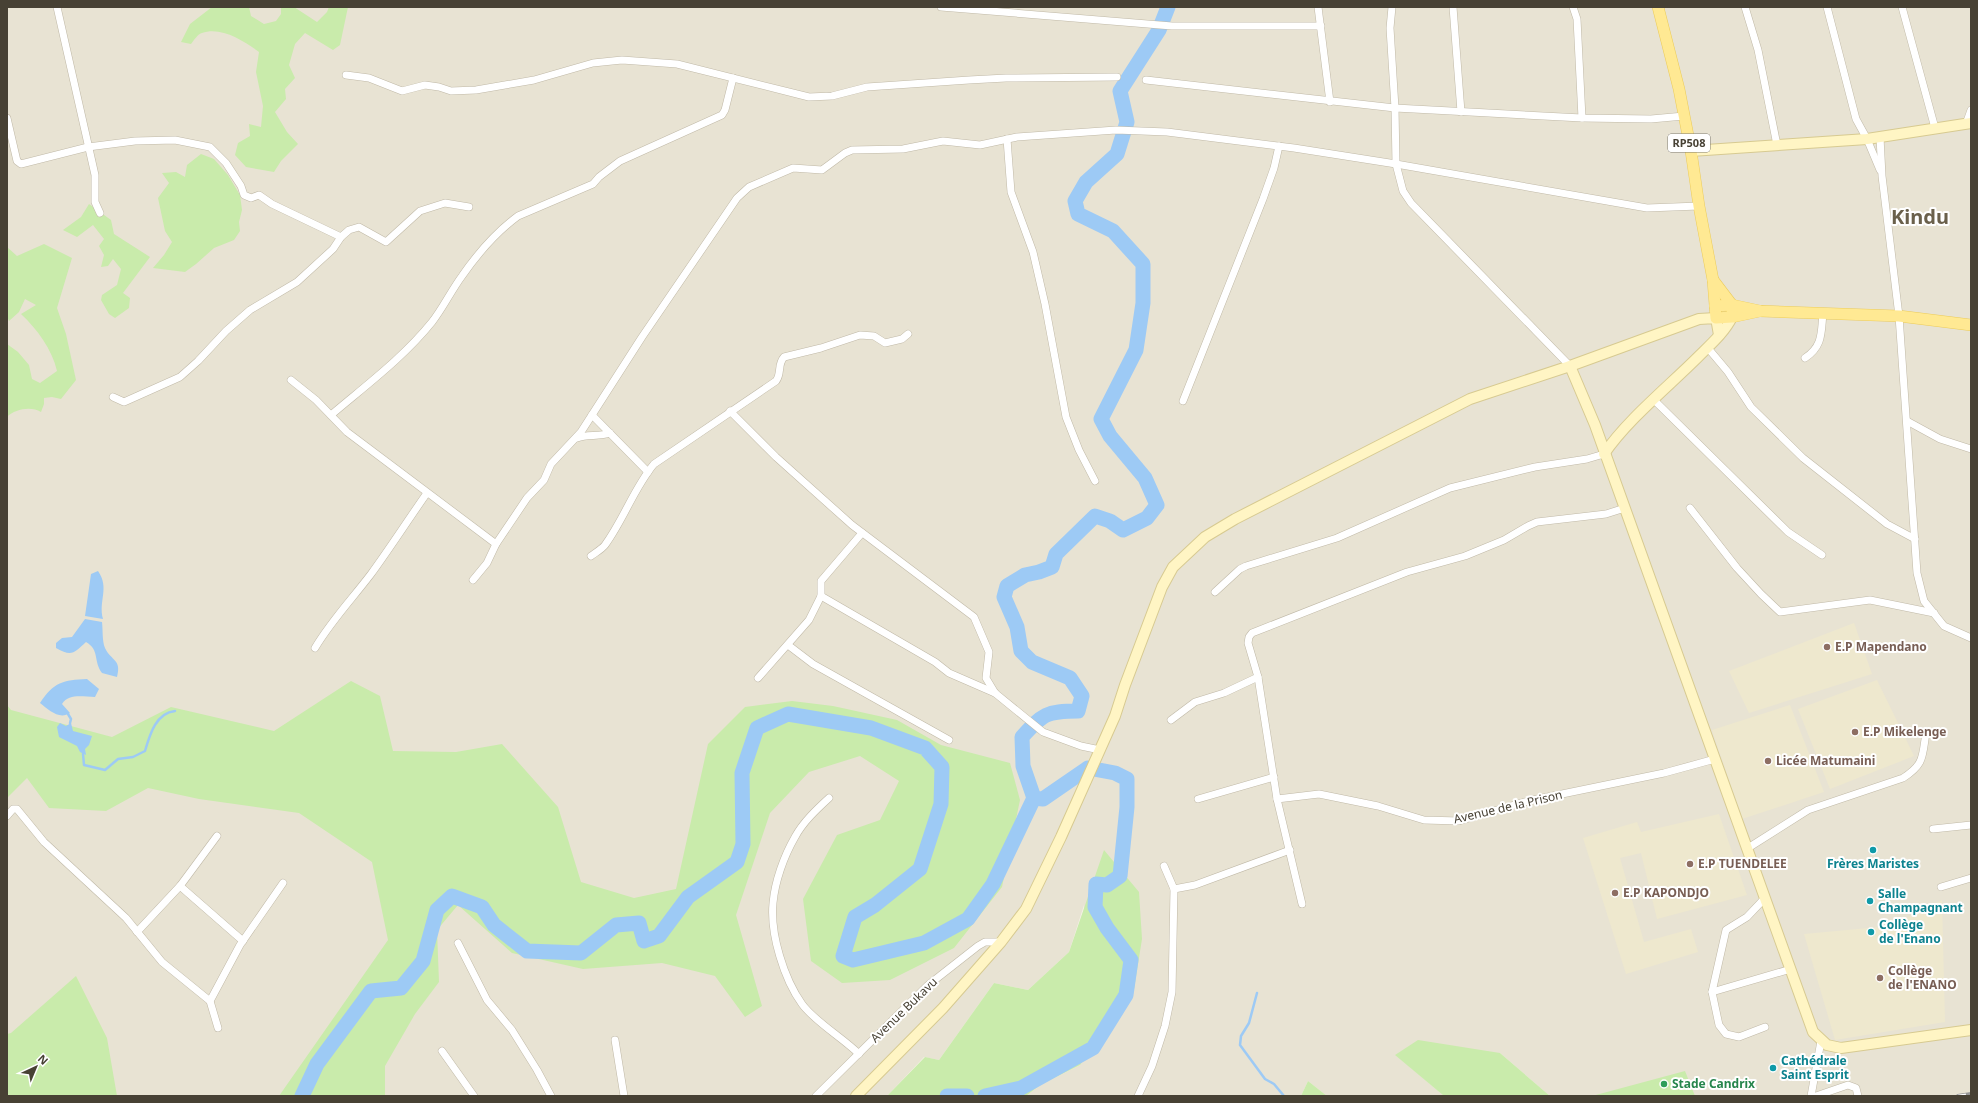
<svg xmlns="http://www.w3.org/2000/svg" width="1978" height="1103" viewBox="0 0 1978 1103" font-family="'Noto Sans',sans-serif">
<rect width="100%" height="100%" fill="#f4f1e5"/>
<!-- residential -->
<polygon fill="#e8e3d3" points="7,7 1971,7 1971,1096 1550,1096 1500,1053 1396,1055 1444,1096 1327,1096 1308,1081 1301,1096 1026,1096 1040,1085 1080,1065 1084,905 1069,952 1028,990 994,983 939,1060 924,1057 887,1096 7,1096"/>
<!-- education -->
<g fill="#eee8ce">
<polygon points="1854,623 1872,674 1749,713 1729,671"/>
<polygon points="1877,680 1914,756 1830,789 1798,709"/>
<polygon points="1790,705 1824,792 1742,819 1712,730"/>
<polygon points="1719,814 1747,895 1657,919 1641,853 1620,858 1644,942 1691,929 1698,952 1626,974 1583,838 1637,822 1641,832"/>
<polygon points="1942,900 1945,1022 1835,1040 1804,934 1890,926"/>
</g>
<!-- green -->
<g fill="#c9ebab">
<path d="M 212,7 L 249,7 L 251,16 L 264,24 L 276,21 L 281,14 L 281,7 L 294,7 L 317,22 L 327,12 L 329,7 L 348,7 L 340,45 L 333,50 L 305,33 L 295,44 L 289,65 L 295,78 L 285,89 L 286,99 L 275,112 L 287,132 L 298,144 L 281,161 L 274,172 L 246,167 L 235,155 L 238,143 L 250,136 L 249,124 L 261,127 L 263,106 L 256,72 L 259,52 C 244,41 221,26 202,33 C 198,34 194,40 191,44 L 181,42 L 190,24 Z"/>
<polygon points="201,154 214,159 228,175 240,195 242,210 239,222 240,231 234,240 214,248 196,264 185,272 153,268 164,255 172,242 165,231 158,198 169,183 162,173 176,172 185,177 187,165"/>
<polygon points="89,204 111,220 114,234 150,257 123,293 130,298 129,308 115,318 109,314 101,300 102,295 117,285 121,269 113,259 108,266 101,267 104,255 99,246 104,239 93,225 77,237 63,230 81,217"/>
<path d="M 44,244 L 72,258 L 57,308 L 66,334 L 76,380 L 61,399 L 52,397 L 44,398 L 44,404 L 41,412 C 31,406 15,409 7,417 L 7,344 L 18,352 L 29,365 L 32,379 L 40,383 L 57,371 C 52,349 37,329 21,314 L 36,305 L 25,299 L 19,312 L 9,321 L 7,316 L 7,247 L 17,256 Z"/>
<polygon points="351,681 380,696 393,751 456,752 502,744 558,807 581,882 634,898 676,889 708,744 745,707 792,701 833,706 897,720 941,745 1010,763 1020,800 1002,887 954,948 890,980 842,983 811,961 803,899 837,835 880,820 899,781 860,756 809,772 770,813 736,915 762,1006 745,1017 715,976 662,963 583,969 512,953 458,905 437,930 439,982 415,1014 385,1066 385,1096 279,1096 388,940 372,862 299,813 199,799 148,788 106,811 49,808 27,778 7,798 7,705 11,710 112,737 171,707 274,731"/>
<polygon points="1104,850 1139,892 1142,939 1134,989 1080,1065 1040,1085 1026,1096 887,1096 925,1057 939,1060 994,983 1028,990 1069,952"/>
<polygon points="76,976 107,1038 117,1096 7,1096 7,1034 11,1033"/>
<polygon points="1418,1040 1500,1053 1550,1096 1444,1096 1395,1055"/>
<polygon points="1685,1071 1695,1096 1592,1096"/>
<polygon points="1308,1081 1327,1096 1301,1096"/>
</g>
<!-- water -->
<g fill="#9dcaf5">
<path d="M 98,571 C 110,588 98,601 103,619 L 85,616 L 91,574 Z"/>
<path d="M 85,619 L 102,622 C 103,630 102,641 105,648 C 111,661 122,659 117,677 L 102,673 C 93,661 100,650 86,642 C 74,653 72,657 56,648 L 56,643 L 62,638 L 72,637 Z"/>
<path d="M 87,679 L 99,689 L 95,697 C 83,697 69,693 62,704 L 70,713 C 59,720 49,710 40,703 C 54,682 63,680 87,679 Z"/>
<polygon points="60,723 66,726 71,723 73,731 92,736 89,745 85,749 86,755 80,752 77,746 59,737 57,727"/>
</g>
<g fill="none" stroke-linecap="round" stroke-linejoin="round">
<!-- stream -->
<g stroke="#9dcaf5" stroke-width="2.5">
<polyline points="68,714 71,719 70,723"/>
<path d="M 83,754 L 84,765 L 105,770 L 118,759 L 133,757 L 145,751 C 150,734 156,713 175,711"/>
<polyline points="1257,993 1249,1023 1241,1036 1240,1045 1265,1079 1274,1084 1284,1096"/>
</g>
<!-- river -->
<g stroke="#9dcaf5" stroke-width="15">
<polyline points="302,1096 317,1064 371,991 401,988 423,961 437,910 452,896 482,907 494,925 527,951 581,953 616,925 639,923 644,941 659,936 688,897 737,862 743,844 742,773 757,728 788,714 871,728 925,748 942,767 941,804 920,869 875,905 855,917 843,956 853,960 924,943 968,919 993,884 1034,798"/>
<polyline points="947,1096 967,1096"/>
<path d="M 985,1096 L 1021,1088 L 1093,1048 L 1126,995 L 1131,960 L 1107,928 L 1095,907 L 1096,884 L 1107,885 L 1120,876 L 1127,807 L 1127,779 L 1115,773 L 1088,768 L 1043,799 L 1034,798 L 1023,766 L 1022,737 C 1043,714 1046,711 1078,711 L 1082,696 L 1070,678 L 1032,662 L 1021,651 L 1017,627 L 1004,597 L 1007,586 L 1025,575 L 1039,572 L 1052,567 L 1056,554 L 1095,516 L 1110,521 L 1123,530 L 1147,518 L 1157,505 L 1145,478 L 1110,436 L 1101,419 L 1136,350 L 1143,303 L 1143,264 L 1113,231 L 1078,214 L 1075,201 L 1086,182 L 1117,154 L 1127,122 L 1120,91 L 1159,30 L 1168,7"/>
</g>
<defs>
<g id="street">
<polyline points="57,7 95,175 95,202 100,213"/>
<polyline points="941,7 1172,26 1321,26"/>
<polyline points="1318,7 1330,102"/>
<polyline points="1392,7 1390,28 1395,108 1396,164 1403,191 1411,203 1570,366"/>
<polyline points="1453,7 1461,112"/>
<polyline points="1573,7 1577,19 1582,118"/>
<polyline points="1745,7 1758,50 1777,145"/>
<polyline points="1827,7 1856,119 1867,139 1880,170"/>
<polyline points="1902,7 1935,128"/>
<polyline points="346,75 369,78 402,91 425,85 439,87 451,91 476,90 534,80 593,63 622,60 677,64 809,97 832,96 867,87 969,80 1006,78 1117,77"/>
<polyline points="1146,80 1395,108 1582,118 1651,119 1684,116"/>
<polyline points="7,118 17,161 21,164 88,147 135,141 175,140 210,147 226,163 241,186 244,195 251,198 259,195 272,204 341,237"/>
<polyline points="1966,124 1971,110"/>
<polyline points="1880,137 1882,176 1899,316 1917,573 1924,601 1944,626 1971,638"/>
<polyline points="1007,139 1011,192 1033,252 1045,304 1066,417 1079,450 1095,481"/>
<polyline points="1707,347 1728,372 1751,407 1803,458 1887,524 1915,539"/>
<path d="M 1805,358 C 1823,346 1821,333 1823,313"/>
<polyline points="291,380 316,400 347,432 496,544"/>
<polyline points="113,397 124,402 180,377 198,361 226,331 250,310 297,282 333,249 341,237 349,230 359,227 386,242 420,211 445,203 469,207"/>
<polyline points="1654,400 1788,532 1822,555"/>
<polyline points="1183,401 1263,199 1274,168 1279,146"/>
<polyline points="730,411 776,457 852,525 974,617 989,652 986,678 995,693 1043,732 1081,746 1100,750"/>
<path d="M 331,415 C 365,386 403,358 432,322 C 443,308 451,291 462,276 C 478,253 495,233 518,216 L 593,184 L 599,177 L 620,161 L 722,115 L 725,110 L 733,78"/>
<polyline points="592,415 648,472"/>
<polyline points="1907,421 1940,439 1971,449"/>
<path d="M 577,438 C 587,434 599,437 610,433"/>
<polyline points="1690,508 1737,568 1761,594 1780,612 1870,600 1934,613"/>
<path d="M 591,556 C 595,553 602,549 605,545 C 624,519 634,488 654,464 L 776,381 C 782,373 777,365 784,357 L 821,348 L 860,335 L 874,336 L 885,343 L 902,339 L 908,334"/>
<polyline points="473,580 487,563 496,544 527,498 544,480 551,464 581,432 642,337 737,198 749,187 793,168 822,170 845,153 852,150 903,149 943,141 980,145 1017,137 1116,130 1167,132 1294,148 1396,164 1647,208 1699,206"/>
<polyline points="1215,592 1240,569 1246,566 1337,538 1450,488 1535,467 1587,459 1604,454"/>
<polyline points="821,596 935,662 949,673 995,693"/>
<polyline points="788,645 813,664 949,740"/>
<path d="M 315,648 C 331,621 352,599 371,574 C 390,548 408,520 427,493"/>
<polyline points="758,678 809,620 821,596 821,581 862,533"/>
<polyline points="1171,720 1195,702 1224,693 1258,677"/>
<path d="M 829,798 C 817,809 803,822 795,837 C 784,856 775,881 773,903 C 770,934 784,979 802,1004 C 814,1021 843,1038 859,1054"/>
<polyline points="1198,799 1274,777"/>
<polyline points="1277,799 1319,794 1378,806 1424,820 1459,821 1528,801 1664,773 1715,759"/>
<polyline points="7,816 13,809 17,809 44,842 126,918 162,962 210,1001 218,1028"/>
<polyline points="1933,829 1971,825"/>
<path d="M 1748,848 L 1808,810 L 1903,778 C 1925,764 1922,756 1926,733"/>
<polyline points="180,886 243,941"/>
<polyline points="1941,887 1971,878"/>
<polyline points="1174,889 1195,885 1290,850"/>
<polyline points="1302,904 1277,799 1258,677 1248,643 1249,637 1252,633 1407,572 1465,556 1504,540 1528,526 1537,522 1606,514 1625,508"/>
<polyline points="137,932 180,886 217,836"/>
<polyline points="458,943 487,1000 512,1030 537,1070 551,1096"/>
<polyline points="1712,992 1791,969"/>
<polyline points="210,1001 240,945 283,883"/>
<polyline points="1765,1027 1739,1037 1726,1034 1719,1025 1712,992 1726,930 1747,917 1765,898"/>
<polyline points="615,1040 624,1096"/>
<polyline points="442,1051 474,1096"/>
<polyline points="816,1096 927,986 978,946 985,942 1001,942"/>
<polyline points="1138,1096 1152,1066 1165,1026 1172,992 1174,889 1164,866"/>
<polyline points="1811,1096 1821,1041"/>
<polyline points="1816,1096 1848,1085 1856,1088 1858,1096"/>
</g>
<g id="secondary">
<polyline points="1691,151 1867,139 1971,123"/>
<polyline points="1570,366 1595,425 1813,1032 1827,1045 1841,1048 1971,1030"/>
<path d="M 1604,454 C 1627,420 1669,386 1698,357 C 1710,345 1725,332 1732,317"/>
<polyline points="856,1096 943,1008 1001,942 1026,909 1061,837 1115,716 1125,685 1162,587 1173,567 1205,537 1235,519 1470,399 1570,366 1699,319 1716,318 1719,335"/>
</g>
<g id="primary">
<polyline points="1658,7 1679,89 1691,151 1699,206 1713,280 1716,318 1732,317 1760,311"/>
<polyline points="1713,280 1732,305 1732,311"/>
<polyline points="1715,306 1732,305 1760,311 1899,316 1971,325"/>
</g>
</defs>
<!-- street casing -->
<use href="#street" stroke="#c0b9a7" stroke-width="8"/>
<!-- secondary casing -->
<use href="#secondary" stroke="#d7ca91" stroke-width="12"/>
<!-- primary casing -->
<use href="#primary" stroke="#eccc5b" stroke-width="12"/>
<!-- street -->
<use href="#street" stroke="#fff" stroke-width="7"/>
<!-- secondary -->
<use href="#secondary" stroke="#fff5c4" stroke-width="10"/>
<!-- primary -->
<use href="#primary" stroke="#ffe993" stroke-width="11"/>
<defs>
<polyline id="rail" points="1958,1096 1971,1094"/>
</defs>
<!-- rail casing -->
<use href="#rail" stroke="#969696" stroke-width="4"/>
<!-- rail -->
<use href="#rail" stroke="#fff" stroke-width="2.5" stroke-dasharray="8" stroke-linecap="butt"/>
</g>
<!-- markers -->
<g fill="#8d6e63" stroke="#fff" stroke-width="1.5">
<circle cx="1827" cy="647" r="4"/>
<circle cx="1855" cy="732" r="4"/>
<circle cx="1768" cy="761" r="4"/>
<circle cx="1690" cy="864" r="4"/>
<circle cx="1615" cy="893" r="4"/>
<circle cx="1880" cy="978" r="4"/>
</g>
<g fill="#0f9aa8" stroke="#fff" stroke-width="1.5">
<circle cx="1873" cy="850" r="4"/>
<circle cx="1870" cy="901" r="4"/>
<circle cx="1871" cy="932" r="4"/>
<circle cx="1773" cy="1068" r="4"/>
</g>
<circle fill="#2e9e5b" stroke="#fff" stroke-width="1.5" cx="1664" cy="1084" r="4"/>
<g text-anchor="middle" stroke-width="4" stroke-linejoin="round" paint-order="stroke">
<!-- shield labels -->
<rect fill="#fff" stroke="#7e7a71" stroke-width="1" x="1668" y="134" width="42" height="18" rx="3"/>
<g font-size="11" font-weight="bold" fill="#474134">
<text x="1689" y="147">RP508</text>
</g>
<!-- education labels -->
<g font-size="12" font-weight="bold" fill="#785e54" stroke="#fff" text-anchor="start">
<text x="1835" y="651">E.P Mapendano</text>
<text x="1863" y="736">E.P Mikelenge</text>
<text x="1776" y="765">Licée Matumaini</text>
<text x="1698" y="868">E.P TUENDELEE</text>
<text x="1623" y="897">E.P KAPONDJO</text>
<text x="1888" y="975">Collège<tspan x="1888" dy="14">de l'ENANO</tspan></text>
</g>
<!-- street labels -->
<g font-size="12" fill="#474134" stroke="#fff">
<text transform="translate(1508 807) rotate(-13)" y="4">Avenue de la Prison</text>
<text transform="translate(904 1010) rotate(-44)" y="4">Avenue Bukavu</text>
</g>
<!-- culture labels -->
<g font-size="12" font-weight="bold" fill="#0d838f" stroke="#fff" text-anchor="start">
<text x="1873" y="868" text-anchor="middle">Frères Maristes</text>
<text x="1878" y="898">Salle<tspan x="1878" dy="14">Champagnant</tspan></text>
<text x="1879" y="929">Collège<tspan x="1879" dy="14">de l'Enano</tspan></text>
<text x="1781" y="1065">Cathédrale<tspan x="1781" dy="14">Saint Esprit</tspan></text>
</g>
<!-- leisure labels -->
<g font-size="12" font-weight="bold" fill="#27864d" stroke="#fff" text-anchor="start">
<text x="1672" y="1088">Stade Candrix</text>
</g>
<!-- town labels -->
<g font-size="20" font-weight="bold" fill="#6a604b" stroke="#fff">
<text x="1920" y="224">Kindu</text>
</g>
</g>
<!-- border -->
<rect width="1978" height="1103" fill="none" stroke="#474134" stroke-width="16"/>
<!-- north arrow -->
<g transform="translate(36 1067) rotate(44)" stroke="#ffffff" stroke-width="3" paint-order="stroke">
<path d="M0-3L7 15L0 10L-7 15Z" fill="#474134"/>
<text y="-6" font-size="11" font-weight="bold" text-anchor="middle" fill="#474134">N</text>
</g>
</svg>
